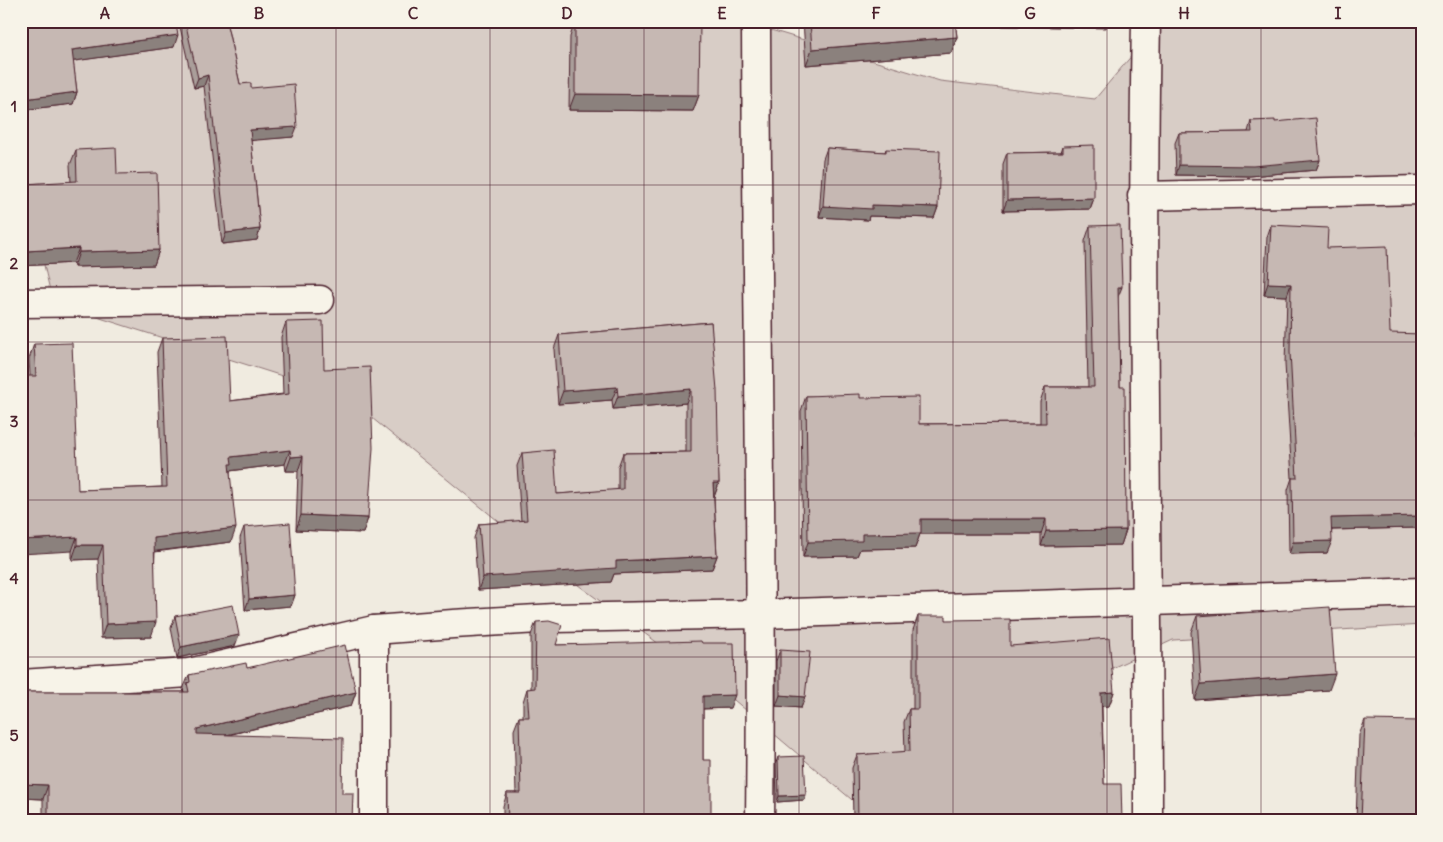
<svg xmlns="http://www.w3.org/2000/svg" width="1443" height="842" viewBox="0 0 1443 842" font-family="Delius,sans-serif">
<rect width="100%" height="100%" fill="#f0ebe0"/>
<filter id="ink" filterUnits="userSpaceOnUse"><feTurbulence type="fractalNoise" baseFrequency=".02" numOctaves="2"/><feDisplacementMap in="SourceGraphic" scale="10" xChannelSelector="R" yChannelSelector="G"/><feConvolveMatrix kernelMatrix="1 2 1 2 8 2 1 2 1" color-interpolation-filters="sRGB"/></filter>
<g filter="url(#ink)">
<!-- green -->
<polygon fill="#d8cdc6" stroke="#917678" points="21,21 741,21 940,81 1095,99 1161,21 1422,21 1422,625 1173,640 1010,715 877,821 721,689 563,574 345,396 53,303 21,168"/>
<g fill="none" stroke-linecap="round" stroke-linejoin="round">
<defs>
<g id="minor">
<path d="M 756,21 C 757,288 763,554 760,821"/>
<path d="M 1146,21 C 1141,288 1148,554 1148,821"/>
<polyline points="1142,196 1422,190"/>
<polyline points="21,303 320,300"/>
<polyline points="374,630 374,821"/>
<polyline points="21,684 189,673 374,630 453,624 555,618 762,614 1422,592"/>
</g>
</defs>
<!-- minor casing -->
<use href="#minor" stroke="#4a1f2b" stroke-width="31"/>
<!-- minor -->
<use href="#minor" stroke="#f7f3e8" stroke-width="28"/>
</g>
<!-- wall -->
<g fill="#aa9e9a" stroke="#4a1f2b">
<polygon points="21,21 174,47 73,61 77,92 73,104 21,110"/>
<polygon points="182,21 226,21 240,84 251,88 293,137 251,140 260,229 257,240 222,244 204,86 194,88 180,27"/>
<polygon points="575,21 699,95 693,111 569,110 570,37"/>
<polygon points="803,21 955,21 957,37 951,53 806,65"/>
<polygon points="1251,121 1275,122 1320,160 1316,170 1250,176 1176,175 1175,143 1179,133 1248,132"/>
<polygon points="1063,146 1094,198 1090,209 1003,211 1003,164 1007,153 1061,152"/>
<polygon points="827,148 885,152 886,149 938,207 934,218 869,216 868,220 819,217 823,159"/>
<polygon points="76,150 117,174 159,250 154,265 74,267 73,263 21,266 21,188 23,184 71,182 70,165"/>
<polygon points="1271,225 1327,248 1390,333 1418,442 1416,528 1332,530 1327,553 1289,554 1288,490 1292,478 1285,364 1287,296 1264,295 1267,237"/>
<polygon points="1090,226 1118,297 1120,387 1126,530 1121,545 1041,546 1041,534 920,534 915,548 860,549 857,556 803,557 801,411 806,396 860,398 919,424 1040,423 1040,402 1045,387 1088,387 1085,241"/>
<polygon points="286,322 324,369 368,518 363,533 296,530 298,471 286,471 285,464 230,471 231,542 155,552 151,637 101,638 98,559 72,560 72,551 30,376 29,359 34,344 78,490 162,487 157,352 162,338 230,401 283,394 281,337"/>
<polygon points="711,322 719,483 714,497 717,556 712,569 614,574 611,582 478,590 474,538 479,524 521,521 517,466 522,453 557,494 618,490 618,467 623,453 686,452 686,403 613,409 612,400 558,404 554,349 559,335"/>
<polygon points="244,527 295,595 291,606 245,610 240,538"/>
<polygon points="175,616 235,646 177,658 171,628"/>
<polygon points="918,616 946,620 1010,646 1114,692 1109,706 1102,706 1104,784 1122,821 853,821 852,768 857,755 905,752 904,722 909,709 913,709 913,630"/>
<polygon points="1197,616 1329,690 1195,700 1191,632"/>
<polygon points="536,622 556,645 702,643 730,708 703,709 703,760 711,821 503,821 503,806 507,793 516,793 514,730 519,717 523,717 523,702 527,689 531,689 531,635"/>
<polygon points="780,650 805,697 801,708 776,706 776,661"/>
<polygon points="247,668 356,692 351,706 228,735 342,793 352,821 43,821 43,799 21,798 21,697 23,692 184,692 183,689 189,675"/>
<polygon points="1365,720 1422,821 1356,821 1359,735"/>
<polygon points="778,757 804,800 777,802 776,763"/>
</g>
<!-- shaded-wall -->
<g fill="#8b817d" stroke="#4a1f2b">
<polygon points="1002,21 1108,21 1106,28 1000,26"/>
<polygon points="178,35 174,47 68,62 72,50"/>
<polygon points="957,37 951,53 806,65 812,49"/>
<polygon points="208,75 204,86 194,88 198,78"/>
<polygon points="77,92 73,104 21,110 21,107 24,99"/>
<polygon points="575,94 699,95 693,111 569,110"/>
<polygon points="297,127 293,137 246,141 250,130"/>
<polygon points="1320,160 1316,170 1250,176 1176,175 1179,165"/>
<polygon points="1094,198 1090,209 1003,211 1007,200"/>
<polygon points="872,205 938,207 934,218 869,216 868,220 819,217 823,206"/>
<polygon points="260,229 257,240 222,244 226,233"/>
<polygon points="79,248 73,263 21,266 26,251"/>
<polygon points="159,250 154,265 74,267 79,252"/>
<polygon points="1268,283 1291,284 1287,296 1264,295"/>
<polygon points="1118,287 1122,287 1116,302"/>
<polygon points="617,387 612,400 558,404 563,391"/>
<polygon points="691,389 686,403 613,409 618,396"/>
<polygon points="1418,430 1422,430 1422,442 1413,442"/>
<polygon points="290,450 285,464 229,471 224,478 231,457"/>
<polygon points="303,456 298,471 286,471 291,457"/>
<polygon points="713,483 719,483 714,497"/>
<polygon points="301,515 368,518 363,533 296,530"/>
<polygon points="1420,516 1416,528 1327,530 1331,518"/>
<polygon points="921,519 1046,519 1041,534 920,534 915,548 860,549 857,556 803,557 808,542 862,534"/>
<polygon points="236,528 231,542 149,552 154,538"/>
<polygon points="1126,530 1121,545 1041,546 1046,531"/>
<polygon points="77,537 72,551 21,554 21,540"/>
<polygon points="1332,541 1327,553 1289,554 1293,542"/>
<polygon points="77,545 103,545 98,559 72,560"/>
<polygon points="717,556 712,569 614,574 611,582 478,590 483,577 616,561"/>
<polygon points="295,595 291,606 245,610 249,599"/>
<polygon points="156,622 151,637 101,638 106,624"/>
<polygon points="239,635 235,646 177,658 181,647"/>
<polygon points="1335,674 1329,690 1195,700 1201,684"/>
<polygon points="356,692 351,706 192,743 197,729"/>
<polygon points="1114,692 1109,706 1096,707 1101,693"/>
<polygon points="735,695 730,708 698,709 703,696"/>
<polygon points="780,695 805,697 801,708 776,706"/>
<polygon points="21,784 48,785 43,799 21,798"/>
<polygon points="806,795 804,800 777,802 779,796"/>
</g>
<!-- building -->
<g fill="#c6b8b3" stroke="#4a1f2b">
<polygon points="21,21 175,21 178,35 72,50 77,92 24,99 21,75"/>
<polygon points="185,21 226,21 240,84 251,83 251,88 294,84 297,127 250,130 260,229 226,233 208,75 198,78"/>
<polygon points="575,21 700,22 699,95 575,94"/>
<polygon points="810,21 955,21 957,37 812,49"/>
<polygon points="1316,118 1320,160 1253,166 1179,165 1179,133 1252,132 1251,121 1275,120 1275,122"/>
<polygon points="1094,145 1094,198 1007,200 1007,153 1063,152 1063,146"/>
<polygon points="116,148 117,174 157,173 159,250 79,252 79,248 26,251 23,184 77,181 76,150"/>
<polygon points="827,148 886,152 886,149 940,151 938,207 872,205 872,209 823,206"/>
<polygon points="1120,225 1122,287 1118,287 1120,387 1125,387 1126,530 1046,531 1046,519 921,519 921,533 862,534 862,541 808,542 806,396 860,394 860,398 919,397 919,424 1046,423 1045,387 1094,387 1090,226"/>
<polygon points="1271,225 1328,228 1327,248 1387,246 1390,333 1422,334 1422,430 1418,430 1420,516 1331,518 1332,541 1293,542 1292,478 1297,478 1290,352 1291,284 1268,283"/>
<polygon points="323,321 324,369 370,367 373,448 368,518 301,515 303,456 291,457 290,450 231,457 232,464 229,464 236,528 154,538 156,622 106,624 103,545 77,545 77,537 21,540 21,376 36,376 34,344 72,343 78,490 167,487 162,338 227,336 230,401 289,394 286,322"/>
<polygon points="711,322 717,390 719,483 713,483 717,556 616,561 616,568 483,577 479,524 527,520 522,453 554,450 557,494 623,489 623,453 691,452 691,389 618,396 617,387 563,391 559,335"/>
<polygon points="290,523 295,595 249,599 244,527"/>
<polygon points="233,605 239,635 181,647 175,616"/>
<polygon points="1330,607 1335,674 1201,684 1197,616"/>
<polygon points="918,616 946,616 946,620 1010,619 1010,646 1109,638 1114,692 1101,693 1104,784 1121,784 1122,821 858,821 857,755 910,751 909,709 918,709"/>
<polygon points="549,621 562,625 556,645 701,641 702,643 734,643 735,695 703,696 703,760 711,760 711,821 508,821 507,793 521,793 519,717 529,717 527,689 535,688 536,622"/>
<polygon points="345,645 356,692 197,729 197,734 343,738 342,793 353,793 352,821 48,821 48,785 21,784 21,745 23,745 23,692 189,692 187,683 190,682 189,675 246,663 247,668"/>
<polygon points="780,650 810,652 805,697 780,695"/>
<polygon points="1365,720 1422,721 1422,821 1361,821"/>
<polygon points="804,756 806,795 779,796 778,757"/>
</g>
</g>
<!-- grid -->
<path fill="none" stroke="#4a1f2b" stroke-width="1" stroke-opacity="0.55" d="M 182,21 L 182,821M 336,21 L 336,821M 490,21 L 490,821M 644,21 L 644,821M 799,21 L 799,821M 953,21 L 953,821M 1107,21 L 1107,821M 1261,21 L 1261,821M 21,185 L 1422,185M 21,342 L 1422,342M 21,500 L 1422,500M 21,657 L 1422,657"/>
<!-- margin -->
<rect width="1443" height="842" fill="none" stroke="#f7f3e8" stroke-width="55"/>
<rect x="28" y="28" width="1388" height="786" fill="none" stroke="#4a1f2b" stroke-width="2"/>
<g font-size="16" text-anchor="middle" font-weight="bold" fill="#4a1f2b">
<text x="105" y="19">A</text>
<text x="259" y="19">B</text>
<text x="413" y="19">C</text>
<text x="567" y="19">D</text>
<text x="722" y="19">E</text>
<text x="876" y="19">F</text>
<text x="1030" y="19">G</text>
<text x="1184" y="19">H</text>
<text x="1338" y="19">I</text>
<text x="14" y="112">1</text>
<text x="14" y="269">2</text>
<text x="14" y="427">3</text>
<text x="14" y="584">4</text>
<text x="14" y="741">5</text>
</g>
</svg>
